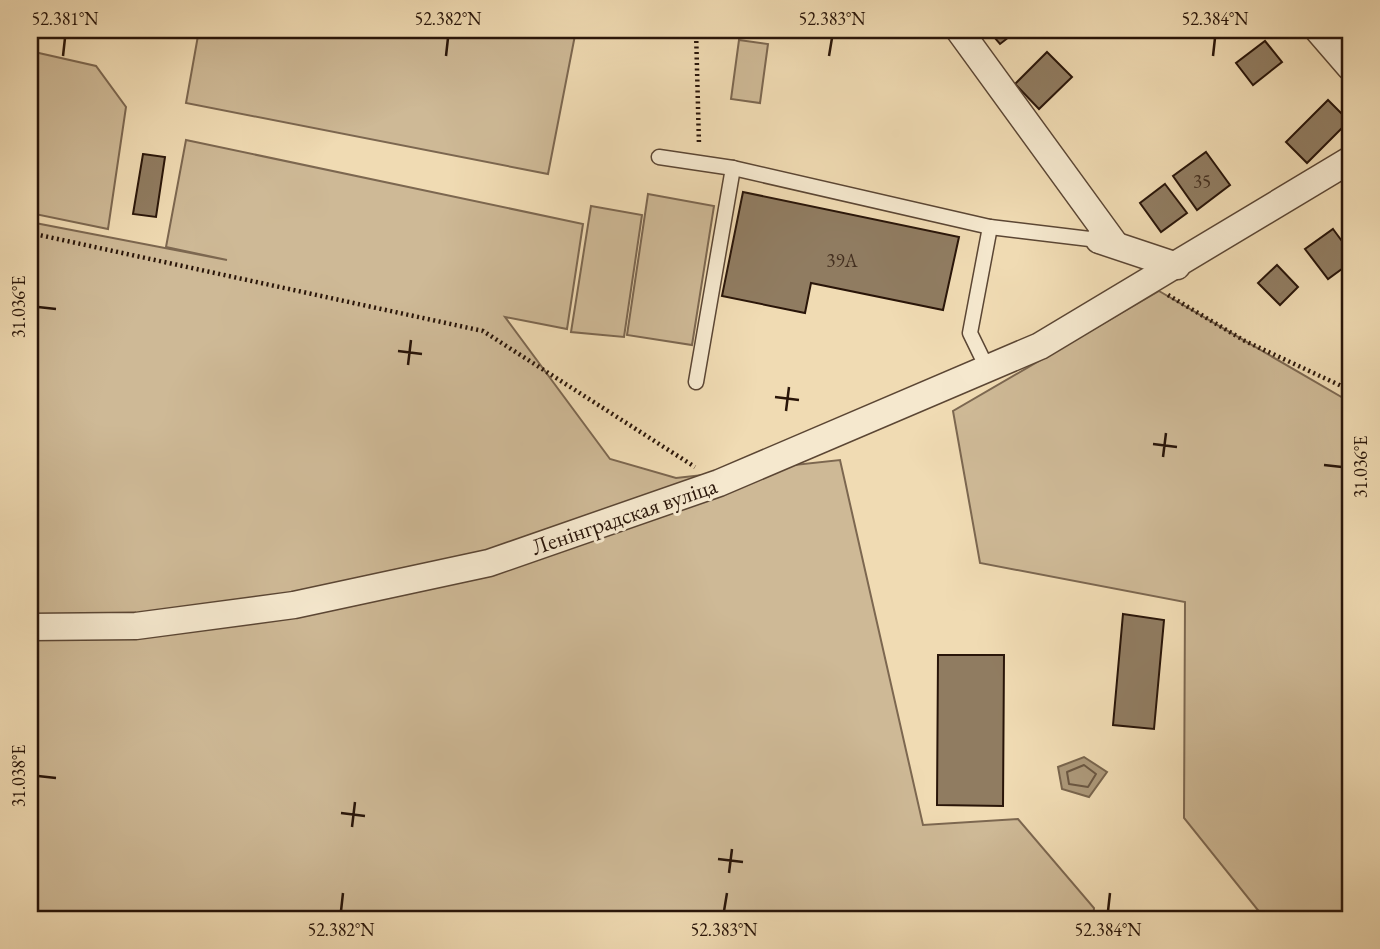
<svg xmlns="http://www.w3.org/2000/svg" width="1380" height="949" viewBox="0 0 1380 949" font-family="'EB Garamond',serif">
<rect width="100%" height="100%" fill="#f0dbb3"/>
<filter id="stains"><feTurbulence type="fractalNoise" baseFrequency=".00286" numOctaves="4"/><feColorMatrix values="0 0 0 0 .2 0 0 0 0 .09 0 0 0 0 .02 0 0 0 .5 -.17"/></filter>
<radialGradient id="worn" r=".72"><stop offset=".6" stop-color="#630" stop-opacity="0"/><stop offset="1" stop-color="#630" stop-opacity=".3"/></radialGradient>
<!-- green -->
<g fill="#ceb996" stroke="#7c6750" stroke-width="2">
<polygon points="199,30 576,30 548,174 186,103"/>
<polygon points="739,40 768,44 760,103 731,99"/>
<polygon points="30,51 96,66 126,107 108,229 30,213"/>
<polygon points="186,140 583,224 567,329 505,317 610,459 676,478 840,460 923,825 1018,819 1094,908 1093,919 30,919 30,222 227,260 166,247"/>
<polygon points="648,194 714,206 692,345 627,335"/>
<polygon points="591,206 642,215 624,337 571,332"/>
<polygon points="1159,291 1350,402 1350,919 1265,919 1184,818 1185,602 980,563 953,411"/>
</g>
<!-- water -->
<polygon fill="#ac9879" stroke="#78644c" stroke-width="2" points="1084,757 1107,772 1089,797 1062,789 1058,767"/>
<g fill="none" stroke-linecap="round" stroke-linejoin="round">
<!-- shore -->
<polygon stroke="#6a5641" stroke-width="2" points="1084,765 1096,774 1088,787 1069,784 1067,772"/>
</g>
<!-- building -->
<g fill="#907c61" stroke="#291509" stroke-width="2">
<polygon points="988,30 1018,30 1000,44"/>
<polygon points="1265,41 1282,62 1253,85 1236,63"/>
<polygon points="1047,52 1072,77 1039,109 1015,84"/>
<polygon points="1328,100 1349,121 1307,163 1286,142"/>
<polygon points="1206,152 1230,185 1197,210 1173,176"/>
<polygon points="143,154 165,157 156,217 133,214"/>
<polygon points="1165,184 1187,213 1161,232 1140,203"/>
<polygon points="743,192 959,237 943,310 811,283 805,313 722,296"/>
<polygon points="1333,229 1350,252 1350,263 1328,279 1305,249"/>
<polygon points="1277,265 1298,287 1280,305 1258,283"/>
<polygon points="1123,614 1164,620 1154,729 1113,725"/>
<polygon points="938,655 1004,655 1003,806 937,805"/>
</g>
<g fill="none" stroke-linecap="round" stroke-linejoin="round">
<defs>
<g id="lane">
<polyline points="659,157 733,168 990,227 1098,240"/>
<polyline points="988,370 970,333 990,227"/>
<polyline points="696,382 733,168"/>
</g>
<g id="street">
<polyline points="959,30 1114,243"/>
<polyline points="1318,30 1350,67"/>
<polyline points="1099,240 1177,266"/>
<polyline points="30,627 136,626 294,605 489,563 719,483 1040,346 1350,160"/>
</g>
</defs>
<!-- lane casing -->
<use href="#lane" stroke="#5b4634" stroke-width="17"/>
<!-- street casing -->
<use href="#street" stroke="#5b4634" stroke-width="29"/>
<!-- path -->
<g stroke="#291509" stroke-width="4.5" stroke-dasharray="2 3.5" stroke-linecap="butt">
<polyline points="696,30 699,145"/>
<polyline points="30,233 483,331 695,467"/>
<polyline points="1168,295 1245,341 1350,390"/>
</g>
<!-- lane -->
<use href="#lane" stroke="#f5e8ce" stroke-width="14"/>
<!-- street -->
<use href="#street" stroke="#f5e8ce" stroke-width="26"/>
<!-- rail -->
<polyline stroke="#291509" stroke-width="5" stroke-dasharray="12 12" stroke-linecap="butt" points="1343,30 1350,38"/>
</g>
<!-- ticks -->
<path fill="none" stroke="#291509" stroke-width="2.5" d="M 63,56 L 65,38M 446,56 L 448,38M 829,56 L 832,38M 1213,56 L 1215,38M 38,307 L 56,309M 398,351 L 422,354M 408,365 L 411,340M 775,397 L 799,400M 786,411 L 789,387M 1153,444 L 1177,447M 1163,457 L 1166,433M 1324,465 L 1342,467M 38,776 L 56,778M 341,813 L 365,816M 352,827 L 355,802M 718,859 L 743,862M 729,873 L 732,849M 341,911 L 343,893M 724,911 L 727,893M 1108,911 L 1110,893"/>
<g text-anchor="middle" stroke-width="6" stroke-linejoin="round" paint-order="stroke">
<!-- number labels -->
<g font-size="19" fill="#432f1f">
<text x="1202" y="188">35</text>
<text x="842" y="267">39А</text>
</g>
<!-- street labels -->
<g font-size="23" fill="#291509" stroke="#f5e8ce">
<text transform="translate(624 516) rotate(-19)" y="8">Ленінградская вуліца</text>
</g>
</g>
<!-- margin -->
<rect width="1380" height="949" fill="none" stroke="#f0dbb3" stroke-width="77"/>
<rect x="38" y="38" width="1304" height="873" fill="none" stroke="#291509" stroke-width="2.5"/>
<g font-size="18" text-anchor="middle" fill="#291509">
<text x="65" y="25">52.381°N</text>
<text x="448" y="25">52.382°N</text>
<text x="832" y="25">52.383°N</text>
<text x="1215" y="25">52.384°N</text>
<text transform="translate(19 307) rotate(-90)" y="6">31.036°E</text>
<text transform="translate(1361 467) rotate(-90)" y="6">31.036°E</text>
<text transform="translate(19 776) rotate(-90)" y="6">31.038°E</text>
<text x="341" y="936">52.382°N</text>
<text x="724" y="936">52.383°N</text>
<text x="1108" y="936">52.384°N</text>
</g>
<rect width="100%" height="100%" filter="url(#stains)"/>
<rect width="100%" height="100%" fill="url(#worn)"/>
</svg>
